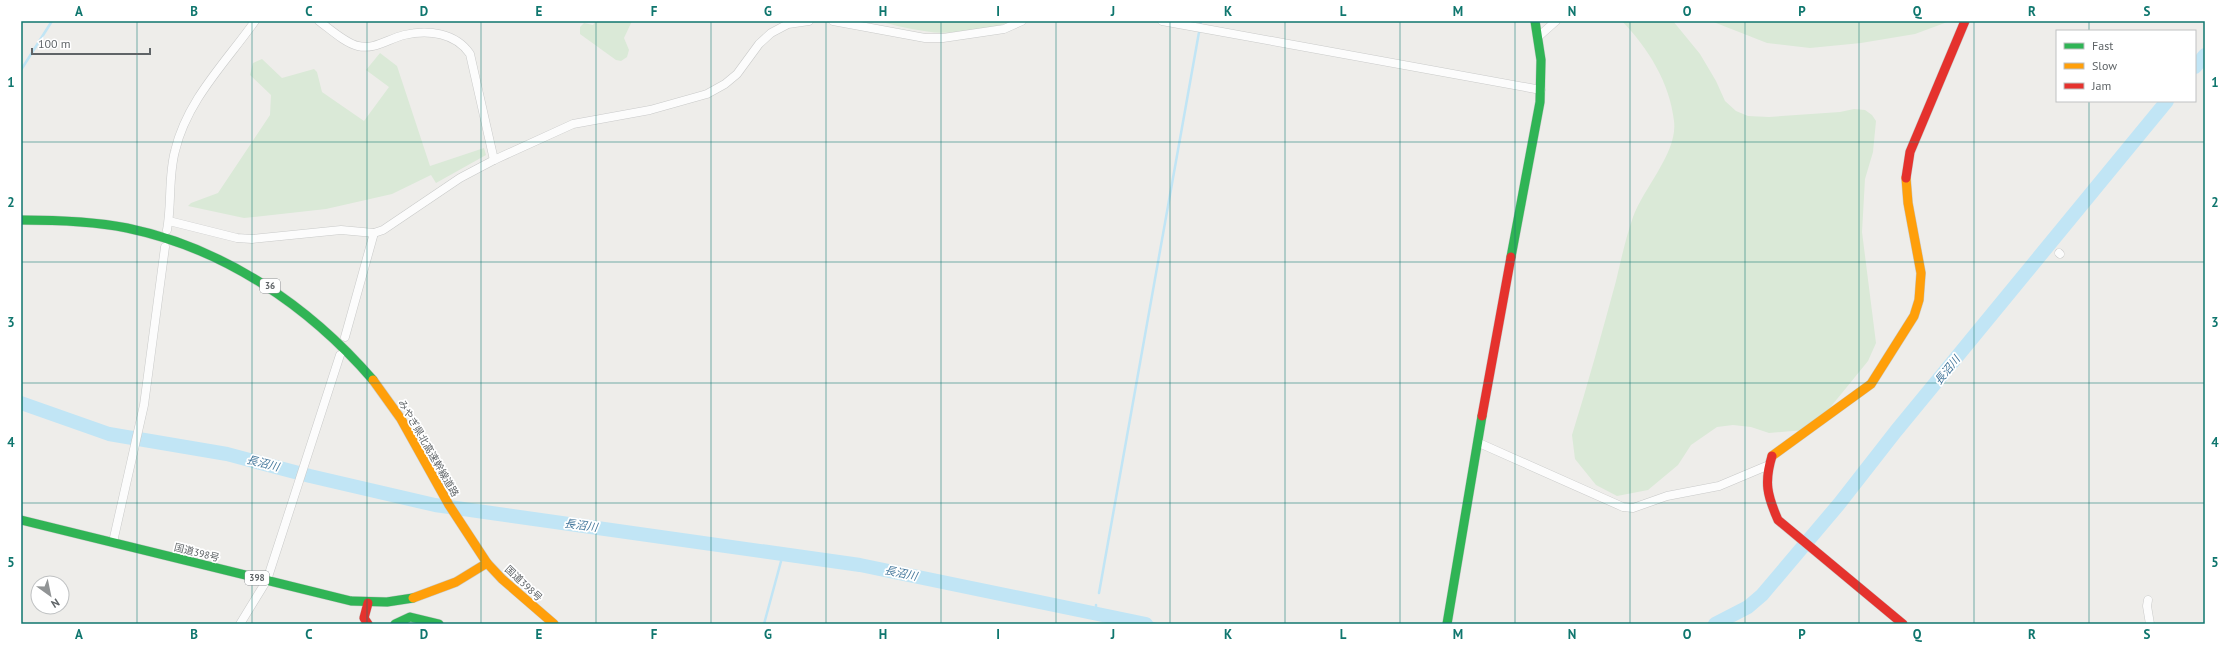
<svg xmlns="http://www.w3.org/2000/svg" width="2226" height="645" viewBox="0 0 2226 645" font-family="'PT Sans','Noto Sans JP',sans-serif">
<rect width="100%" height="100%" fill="#eeedea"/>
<!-- green -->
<g fill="#dae9d7">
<polygon points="596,21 632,21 624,38 629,50 627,57 621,61 616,60 580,34 580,27 584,23 593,25"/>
<path d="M 876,21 L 1013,21 C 987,30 951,36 924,31 C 908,29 892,24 876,21 Z"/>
<path d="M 1622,21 L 1673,21 L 1700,54 L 1716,81 L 1725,101 L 1736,111 L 1748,116 L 1769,117 L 1840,112 L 1854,109 L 1865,110 L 1872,115 L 1876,121 L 1873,152 L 1865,179 L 1862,232 L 1876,343 L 1868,361 L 1842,393 L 1818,422 L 1805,430 L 1769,433 L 1751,427 L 1733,425 L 1717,427 L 1691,445 L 1678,465 L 1648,490 L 1617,496 L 1596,485 L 1575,459 L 1572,435 C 1588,384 1602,332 1616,281 C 1621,260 1626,237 1633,217 C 1644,187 1678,152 1674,121 C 1670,83 1648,48 1622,21 Z"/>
<polygon points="1711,21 1950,21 1915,34 1861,43 1810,48 1767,43"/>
<polygon points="380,53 397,66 430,166 484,148 486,155 436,183 431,175 392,194 326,209 244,218 188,206 191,203 218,193 270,115 271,95 250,75 253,63 262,59 282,78 314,69 317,72 322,92 364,121 389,87 366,70"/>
</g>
<!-- water -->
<polygon fill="#c1e5f5" points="1125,614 1161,624 1122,624"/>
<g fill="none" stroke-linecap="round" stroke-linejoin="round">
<!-- stream -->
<g stroke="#c1e5f5" stroke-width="2.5">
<polyline points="21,70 52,21"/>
<polyline points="1099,593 1201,21"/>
<polyline points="1096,613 1096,605"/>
<polyline points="764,624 783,554"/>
</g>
<!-- river -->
<g stroke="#c1e5f5" stroke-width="14">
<polyline points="2195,67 2205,55"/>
<polyline points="21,403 109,434 227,454 310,476 435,505 860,565 1146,624"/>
<polyline points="1715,624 1748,607 1762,595 1839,504 1896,431 2167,101"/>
</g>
<defs>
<g id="street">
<path d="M 319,21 C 330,29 345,43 358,46 C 374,50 388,39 404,35 C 428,29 456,33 470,54 L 494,160"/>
<polyline points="833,21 925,38 943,38 1004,29 1022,21"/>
<polyline points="1162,21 1541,90"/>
<polyline points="1538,37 1556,21"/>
<polyline points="169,221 237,238 252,239 341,230 374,233 383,230 460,178 494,160 573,124 650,110 707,94 725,84 737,74 759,44 771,33 788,24 809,21"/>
<path d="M 167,230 C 172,204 168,177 175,151 C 187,100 226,62 255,21"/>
<polyline points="2059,253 2060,254"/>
<polyline points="345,337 374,233"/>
<polyline points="1479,443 1623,507 1633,508 1667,496 1719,486 1769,465"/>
<polyline points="113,542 144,405 165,247"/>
<polyline points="2148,600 2147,606 2150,624"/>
<polyline points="240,624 267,580 340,355"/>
</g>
<g id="fast">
<path d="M 21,220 C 56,220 92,221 127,228 C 224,248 309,306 373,380"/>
<polyline points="1511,257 1540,102 1541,60 1535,21"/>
<polyline points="21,520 351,601 387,602 413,598"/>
<polyline points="395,624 410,617 439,624"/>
<polyline points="1447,624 1482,416"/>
</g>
<g id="slow">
<polyline points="373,380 401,419 449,505 487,563"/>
<polyline points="1772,456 1871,384 1914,316 1919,300 1921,273 1908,203 1906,178"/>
<polyline points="413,598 456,582 487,563 502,579 554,624"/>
</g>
<g id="jam">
<polyline points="1906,178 1910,152 1965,21"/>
<polyline points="1482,416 1511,257"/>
<path d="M 1772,456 C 1764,482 1767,495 1778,520 L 1903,624"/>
<polyline points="368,603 364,618 368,624"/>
</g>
</defs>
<!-- street casing -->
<use href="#street" stroke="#c9cac9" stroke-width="9"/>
<!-- fast casing -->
<use href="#fast" stroke="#c8cac9" stroke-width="10"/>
<!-- slow casing -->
<use href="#slow" stroke="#c8cac9" stroke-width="10"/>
<!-- jam casing -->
<use href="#jam" stroke="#c8cac9" stroke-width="10"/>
<!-- street -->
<use href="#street" stroke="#fcfcfc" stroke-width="8"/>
<!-- fast -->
<use href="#fast" stroke="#30b455" stroke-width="9"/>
<!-- slow -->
<use href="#slow" stroke="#ff9f0a" stroke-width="9"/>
<!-- jam -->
<use href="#jam" stroke="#e5322d" stroke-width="9"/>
</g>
<!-- grid -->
<path fill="none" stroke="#0f766e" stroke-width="1" stroke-opacity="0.55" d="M 137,21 L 137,624M 252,21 L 252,624M 367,21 L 367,624M 481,21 L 481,624M 596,21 L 596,624M 711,21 L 711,624M 826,21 L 826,624M 941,21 L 941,624M 1056,21 L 1056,624M 1170,21 L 1170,624M 1285,21 L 1285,624M 1400,21 L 1400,624M 1515,21 L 1515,624M 1630,21 L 1630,624M 1745,21 L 1745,624M 1859,21 L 1859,624M 1974,21 L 1974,624M 2089,21 L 2089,31M 2089,101 L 2089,624M 21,142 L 2205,142M 21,262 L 2205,262M 21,383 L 2205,383M 21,503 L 2205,503"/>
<g text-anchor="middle" stroke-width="3.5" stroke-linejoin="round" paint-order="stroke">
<!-- shield labels -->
<g fill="#fff" stroke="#8f9295" stroke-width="1">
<rect x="260" y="279" width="20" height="14" rx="3"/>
<rect x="245" y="571" width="24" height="14" rx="3"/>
</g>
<g font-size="9" font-weight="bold" fill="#5f6467">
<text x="270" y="289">36</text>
<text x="257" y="581">398</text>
</g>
<!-- street labels -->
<g font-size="10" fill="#5f6467" stroke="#fff">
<text transform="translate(429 448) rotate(60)" y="4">みやぎ県北高速幹線道路</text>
<text transform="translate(197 552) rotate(14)" y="4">国道398号</text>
<text transform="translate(524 583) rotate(43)" y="4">国道398号</text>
</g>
<!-- water labels -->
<g font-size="11" font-style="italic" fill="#44779b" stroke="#fff">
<text transform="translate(1947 370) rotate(-51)" y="4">長沼川</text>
<text transform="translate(263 463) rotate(14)" y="4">長沼川</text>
<text transform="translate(581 525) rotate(8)" y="4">長沼川</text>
<text transform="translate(901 573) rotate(12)" y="4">長沼川</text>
</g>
</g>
<!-- border -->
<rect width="2226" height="645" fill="none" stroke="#ffffff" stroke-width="44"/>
<!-- legend -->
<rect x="2056" y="30" width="140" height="72" fill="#ffffff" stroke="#bfc1c2"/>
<rect x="2064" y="43" width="20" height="6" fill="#30b455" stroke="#bfc1c2"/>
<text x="2092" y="50" font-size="12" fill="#5f6467">Fast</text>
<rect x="2064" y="63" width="20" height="6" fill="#ff9f0a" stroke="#bfc1c2"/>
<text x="2092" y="70" font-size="12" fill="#5f6467">Slow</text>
<rect x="2064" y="83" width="20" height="6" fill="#e5322d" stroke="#bfc1c2"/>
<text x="2092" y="90" font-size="12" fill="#5f6467">Jam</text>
<!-- north arrow -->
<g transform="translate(50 595) rotate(147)"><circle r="19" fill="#ffffff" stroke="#bfc1c2"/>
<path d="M0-3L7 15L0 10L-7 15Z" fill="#919495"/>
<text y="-6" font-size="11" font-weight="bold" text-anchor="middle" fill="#5f6467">N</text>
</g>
<!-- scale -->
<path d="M32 48v6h118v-6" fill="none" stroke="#5f6467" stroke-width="2"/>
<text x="38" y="48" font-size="12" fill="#5f6467" stroke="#ffffff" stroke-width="3" paint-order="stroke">100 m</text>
<rect x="22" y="22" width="2182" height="601" fill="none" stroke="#0f766e" stroke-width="1.5"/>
<g font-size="13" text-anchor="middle" font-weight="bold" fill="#0f766e">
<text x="79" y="16">A</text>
<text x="194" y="16">B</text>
<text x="309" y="16">C</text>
<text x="424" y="16">D</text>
<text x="539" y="16">E</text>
<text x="654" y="16">F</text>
<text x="768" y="16">G</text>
<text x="883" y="16">H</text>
<text x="998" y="16">I</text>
<text x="1113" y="16">J</text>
<text x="1228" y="16">K</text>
<text x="1343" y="16">L</text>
<text x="1458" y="16">M</text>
<text x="1572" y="16">N</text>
<text x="1687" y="16">O</text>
<text x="1802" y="16">P</text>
<text x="1917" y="16">Q</text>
<text x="2032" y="16">R</text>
<text x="2147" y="16">S</text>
<text x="11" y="87">1</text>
<text x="2215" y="87">1</text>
<text x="11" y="207">2</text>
<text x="2215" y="207">2</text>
<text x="11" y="327">3</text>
<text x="2215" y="327">3</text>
<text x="11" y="447">4</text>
<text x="2215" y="447">4</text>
<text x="11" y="567">5</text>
<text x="2215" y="567">5</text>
<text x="79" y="639">A</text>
<text x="194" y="639">B</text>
<text x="309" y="639">C</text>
<text x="424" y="639">D</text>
<text x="539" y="639">E</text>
<text x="654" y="639">F</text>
<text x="768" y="639">G</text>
<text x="883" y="639">H</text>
<text x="998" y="639">I</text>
<text x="1113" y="639">J</text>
<text x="1228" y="639">K</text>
<text x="1343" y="639">L</text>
<text x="1458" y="639">M</text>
<text x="1572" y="639">N</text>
<text x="1687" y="639">O</text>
<text x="1802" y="639">P</text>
<text x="1917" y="639">Q</text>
<text x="2032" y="639">R</text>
<text x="2147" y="639">S</text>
</g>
</svg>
